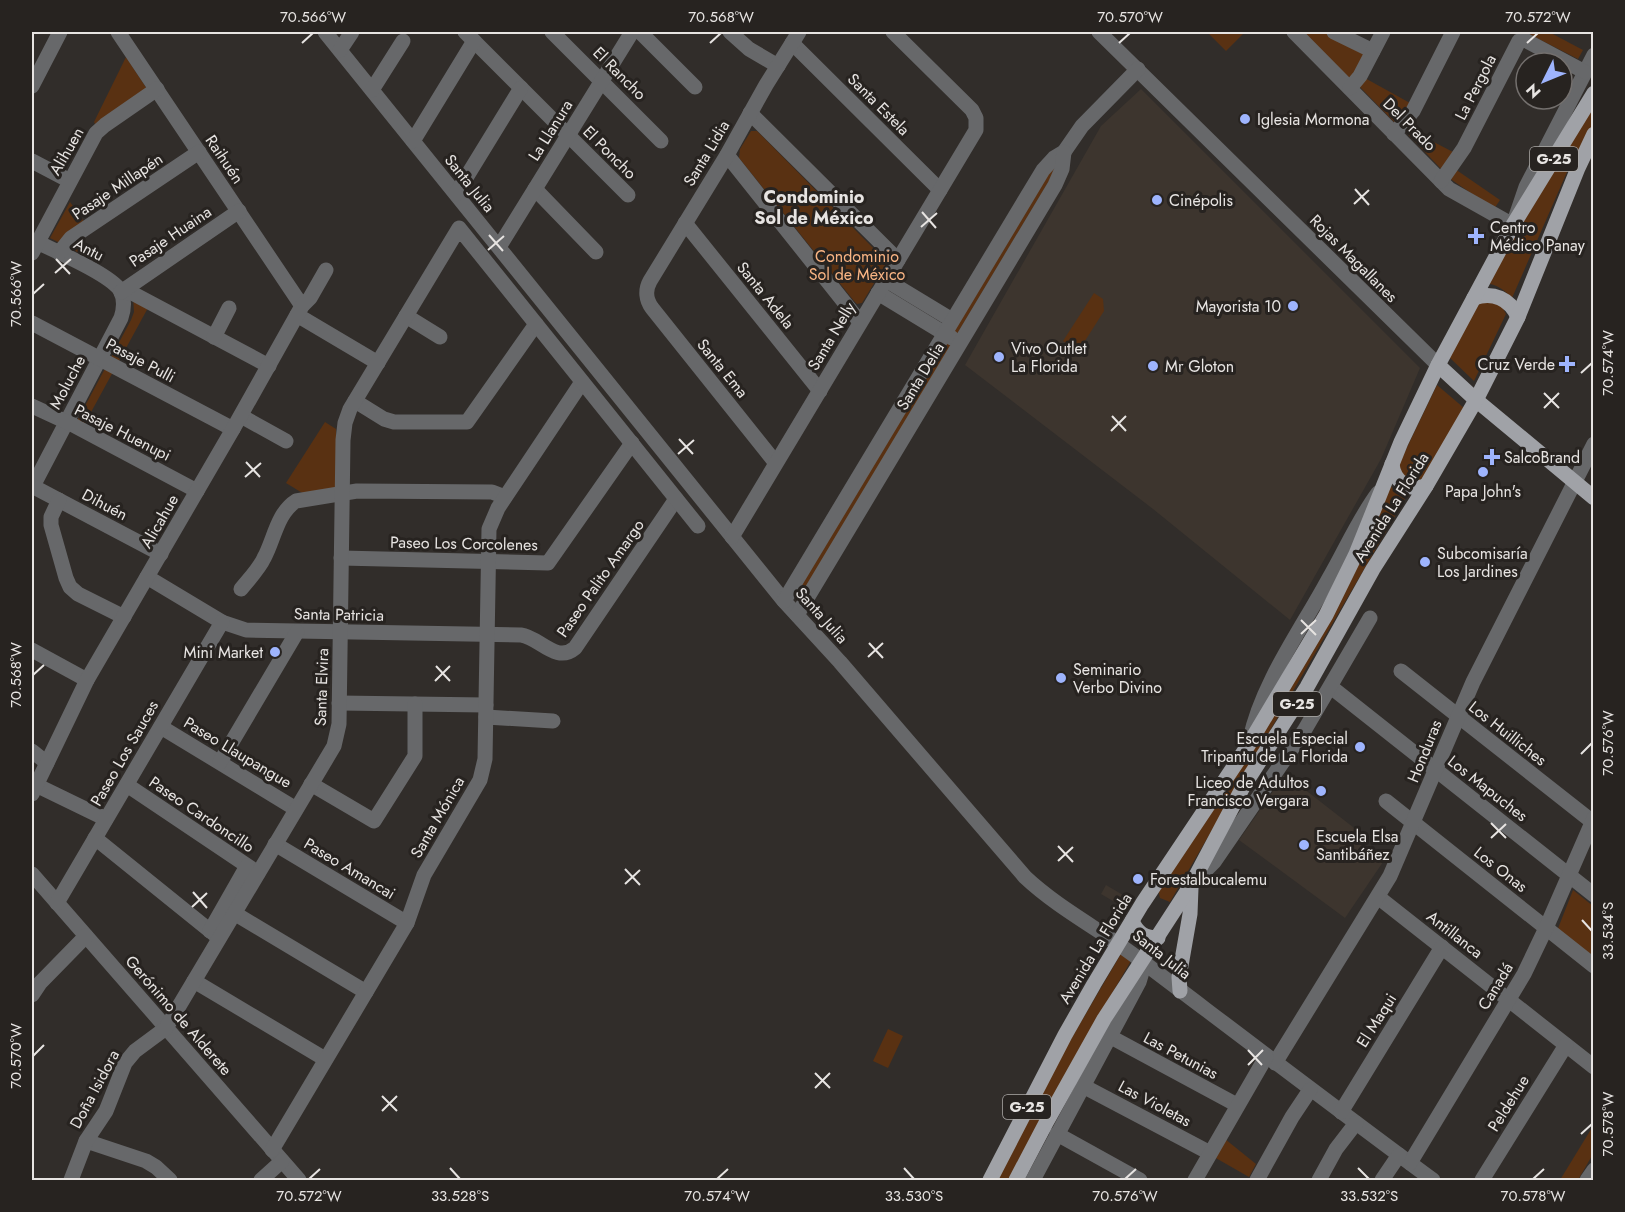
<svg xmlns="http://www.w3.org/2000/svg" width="1625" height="1212" viewBox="0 0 1625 1212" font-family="Jost,sans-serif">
<rect width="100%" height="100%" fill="#312d2a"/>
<!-- built -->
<g fill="#3d352e">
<polygon points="1141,89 1420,368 1381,459 1290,620 1153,509 965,365 1101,126"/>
<polygon points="1285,774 1358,831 1354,839 1383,862 1345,918 1239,840"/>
<polygon points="1106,885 1123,895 1118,904 1101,894"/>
</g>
<!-- green -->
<g fill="#593112">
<polygon points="1207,32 1243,32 1244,33 1226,51"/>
<polygon points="1302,32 1324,32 1365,53 1350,79"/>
<polygon points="1525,32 1549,32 1583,50 1578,59"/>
<polygon points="126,57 147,89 96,126 94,122"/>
<polygon points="1363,77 1410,103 1398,126 1359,86"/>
<path d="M 1593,107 L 1593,124 L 1567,172 L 1512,298 C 1504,290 1498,285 1486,283 Z"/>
<polygon points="1409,129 1453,152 1443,171 1407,133"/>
<polygon points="751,131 757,131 887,262 862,303 857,304 854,301 739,158 740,149"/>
<polygon points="1058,166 957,334 954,333 953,329 1049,172"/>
<polygon points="1455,169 1500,200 1494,209 1449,178"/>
<polygon points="70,202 85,223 76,231 95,261 50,238"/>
<polygon points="1094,293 1103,299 1104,311 1083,344 1071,346 1063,341"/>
<polygon points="133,297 149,306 84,425 77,421 131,320 134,312"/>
<polygon points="1478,300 1501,305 1506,314 1474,381 1449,357"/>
<polygon points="947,340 952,345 800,597 796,595"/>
<polygon points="1437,385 1464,408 1423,478 1412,483 1403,478 1398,466"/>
<polygon points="325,422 336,429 336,489 304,494 286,483"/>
<polygon points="1390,484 1395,493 1405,499 1170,902 1160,898 1158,890 1209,813"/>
<polygon points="1573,890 1593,906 1593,953 1589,958 1557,931"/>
<polygon points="1122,952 1132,959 1088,1035 1010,1180 996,1180 1050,1075"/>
<polygon points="888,1029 903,1036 888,1068 873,1061"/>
<polygon points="1593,1126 1593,1154 1578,1180 1560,1180"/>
<polygon points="1225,1139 1256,1164 1249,1177 1214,1157"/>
</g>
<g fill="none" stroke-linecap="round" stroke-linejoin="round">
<!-- minor -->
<g stroke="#67686a" stroke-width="15">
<polyline points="118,32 302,306"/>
<path d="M 325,32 L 784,601 L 840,662 L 1025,877 C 1059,909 1103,931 1139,959 C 1237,1033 1334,1107 1433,1180"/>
<polyline points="465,32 628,195"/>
<polyline points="552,32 661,141"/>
<polyline points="640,32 695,87"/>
<polyline points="730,32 749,49 778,66"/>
<polyline points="1099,32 1438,365"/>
<polyline points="1294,32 1449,189 1513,225 1526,187 1594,55"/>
<polyline points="1334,32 1373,51"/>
<polyline points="792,43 940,190"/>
<polyline points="340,50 352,32"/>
<polyline points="32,86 60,32"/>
<polyline points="1350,88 1360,76 1383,32"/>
<polyline points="372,90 403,41"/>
<polyline points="750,113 898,260"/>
<polyline points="1394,134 1413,111 1453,32"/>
<polyline points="413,141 474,41"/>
<polyline points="727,155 860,322"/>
<polyline points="32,161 70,181"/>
<polyline points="1441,181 1464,148 1519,41 1525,40 1585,72"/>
<polyline points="535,189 596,252"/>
<polyline points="456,194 521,88"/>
<polyline points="685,223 820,391"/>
<path d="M 32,241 L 37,242 C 57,252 109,274 120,290 C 125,299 124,309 121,318 L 32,488"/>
<polyline points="499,247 632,32"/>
<polyline points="32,253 96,133 105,125 157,89"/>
<polyline points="59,253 71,238 199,152"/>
<polyline points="886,280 952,320"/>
<polyline points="121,292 132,293 269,366"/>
<polyline points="121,292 239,211"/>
<polyline points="878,293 952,338"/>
<polyline points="297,315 378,363"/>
<polyline points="406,316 440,337"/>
<polyline points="32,323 233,429"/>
<polyline points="214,337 229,308"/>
<polyline points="355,401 384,419 394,422 467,422 536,324"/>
<polyline points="32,406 73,425 197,491"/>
<polyline points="241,416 286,441"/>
<path d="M 775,462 L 652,308 C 646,300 645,290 650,281 L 727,155 L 766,85 L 799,32"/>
<polyline points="32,486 161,554"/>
<polyline points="59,500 51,517 51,525 66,578 70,587 78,594 124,617"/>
<polyline points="732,537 976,130 976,118 972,110 893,32"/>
<polyline points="341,558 548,563 632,443"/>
<path d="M 147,577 L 222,622 L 246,630 L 521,635 C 539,637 556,664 575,648 L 676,499"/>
<path d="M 241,589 C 249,579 259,569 264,558 C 274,540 277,513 296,501 L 357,491 L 492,492 L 505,497"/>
<polyline points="784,601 1043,170 1054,158 1064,152 1082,126 1138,69"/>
<polyline points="797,615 1055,185 1062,169 1064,152"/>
<polyline points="32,650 87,680"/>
<polyline points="1401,671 1594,823"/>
<polyline points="1331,687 1594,895"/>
<polyline points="339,703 486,705"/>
<polyline points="486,717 553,721"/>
<polyline points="161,727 296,809"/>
<path d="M 1250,739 C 1262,683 1301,630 1328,580 C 1345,551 1358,520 1378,493"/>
<polyline points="32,751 47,763"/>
<polyline points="220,762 297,632"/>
<polyline points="311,784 374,821 415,756 415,704"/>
<polyline points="36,785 106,819"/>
<polyline points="127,785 258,873"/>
<polyline points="32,794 87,680 233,429 302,306 310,298 326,270"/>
<polyline points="1386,801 1594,966"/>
<polyline points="95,838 219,938"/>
<polyline points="275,844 407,923"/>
<polyline points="32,874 299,1180"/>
<polyline points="1193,883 1214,862 1304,731 1370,618"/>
<polyline points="1378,897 1594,1067"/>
<polyline points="57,903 222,622"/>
<polyline points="234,913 366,992"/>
<polyline points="210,931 247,866"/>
<polyline points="194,981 325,1059"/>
<polyline points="32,995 40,983 86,936"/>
<polyline points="1109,1036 1237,1105"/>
<polyline points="1275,1063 1390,876 1473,682 1594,444"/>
<polyline points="1083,1086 1210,1153"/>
<polyline points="1341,1112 1442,947"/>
<polyline points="1057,1134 1140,1180"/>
<polyline points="86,1141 146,1161 156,1167 170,1180"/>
<polyline points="272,1150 407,923 424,875 480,780 485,759 489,529 498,508 582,382"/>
<polyline points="1410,1163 1524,974 1546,928 1594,818"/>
<polyline points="71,1180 86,1141 106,1111 125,1063 135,1051 166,1028 334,746 339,724 343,440 345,423 350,409 459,228 698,526"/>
<polyline points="261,1180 282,1161"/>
<polyline points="1033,1180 1139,982 1142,972 1143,961"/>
<polyline points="1195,1180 1266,1057"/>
<polyline points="1257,1180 1292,1117 1310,1090"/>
<polyline points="1319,1180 1336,1149 1356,1123"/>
<polyline points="1382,1180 1399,1155"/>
<polyline points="1482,1180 1566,1045"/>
<polyline points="1587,1180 1594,1170"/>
</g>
<!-- major -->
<g stroke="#a0a2a7" stroke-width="15">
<path d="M 1474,298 C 1493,291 1510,299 1518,317"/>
<polyline points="1438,365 1476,400 1594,498"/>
<path d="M 1392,464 C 1394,482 1409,491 1426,486"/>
<path d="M 1132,921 C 1137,933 1145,938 1158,938"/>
<polyline points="1180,991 1179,977 1190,914 1191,888"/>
<polyline points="990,1180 1065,1035 1094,984 1142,904 1249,744 1326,615 1356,554 1401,442 1438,365 1513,225 1594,93"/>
<polyline points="1016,1180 1047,1121 1104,1019 1191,885 1243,787 1307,687 1373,569 1426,486 1476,400 1518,317 1578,168 1594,134"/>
</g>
</g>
<!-- ticks -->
<path fill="none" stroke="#e7e4e2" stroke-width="2" d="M 302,43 L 313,33M 710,43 L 721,33M 1119,43 L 1130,33M 1527,43 L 1538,33M 1355,189 L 1369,205M 1354,204 L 1369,190M 922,212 L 936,228M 921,227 L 937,213M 489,235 L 503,251M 488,250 L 504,236M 56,259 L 70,274M 55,273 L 71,259M 33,294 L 44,284M 1581,373 L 1592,363M 1544,393 L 1559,408M 1544,408 L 1559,393M 1112,416 L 1126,431M 1111,431 L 1126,416M 679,439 L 693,454M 678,454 L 694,440M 246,462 L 260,477M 245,477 L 261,463M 1301,620 L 1316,635M 1301,634 L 1316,620M 869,643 L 883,658M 868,657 L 883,643M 436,666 L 450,681M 33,675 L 44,665M 435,681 L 450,666M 1581,754 L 1592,743M 1491,823 L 1506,838M 1491,838 L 1506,824M 1058,846 L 1073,862M 1058,861 L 1073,847M 625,869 L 640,885M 625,884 L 640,870M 193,892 L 207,908M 192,907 L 207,893M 1582,920 L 1592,931M 1248,1050 L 1262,1065M 33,1056 L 44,1045M 1248,1065 L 1263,1050M 815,1073 L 830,1088M 815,1088 L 830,1073M 382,1096 L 397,1111M 382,1111 L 397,1096M 1581,1134 L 1592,1124M 450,1168 L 460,1179M 904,1168 L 914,1179M 1358,1168 L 1369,1179M 309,1179 L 320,1169M 717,1179 L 728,1169M 1125,1179 L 1136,1169M 1533,1179 L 1544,1169"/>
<!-- markers -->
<g fill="#9eb4fd" stroke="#272320" stroke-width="2">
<circle cx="1245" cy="119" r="6"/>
<circle cx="1157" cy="200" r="6"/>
<path d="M1473 227h6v6h6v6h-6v6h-6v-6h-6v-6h6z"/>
<circle cx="1293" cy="306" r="6"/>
<circle cx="999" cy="357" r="6"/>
<path d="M1564 355h6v6h6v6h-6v6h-6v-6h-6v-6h6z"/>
<circle cx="1153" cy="366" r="6"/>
<path d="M1489 448h6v6h6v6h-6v6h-6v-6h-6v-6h6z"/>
<circle cx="1483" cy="472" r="6"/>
<circle cx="1425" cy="562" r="6"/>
<circle cx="275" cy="652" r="6"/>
<circle cx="1061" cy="678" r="6"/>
<circle cx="1360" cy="747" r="6"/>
<circle cx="1321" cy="791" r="6"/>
<circle cx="1304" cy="845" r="6"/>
<circle cx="1138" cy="879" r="6"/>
</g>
<g text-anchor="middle" stroke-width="6" stroke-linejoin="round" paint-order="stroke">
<!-- shield labels -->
<g fill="#272320" stroke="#adaaa8" stroke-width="1.5">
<rect x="1530" y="147" width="48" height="24" rx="4.5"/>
<rect x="1273" y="692" width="48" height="24" rx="4.5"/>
<rect x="1003" y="1095" width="48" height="24" rx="4.5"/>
</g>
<g font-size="15" font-weight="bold" fill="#e7e4e2">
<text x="1554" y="164">G-25</text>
<text x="1297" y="709">G-25</text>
<text x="1027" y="1112">G-25</text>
</g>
<!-- street labels -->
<g font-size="16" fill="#e7e4e2" stroke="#272320">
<text transform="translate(620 73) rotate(45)" y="6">El Rancho</text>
<text transform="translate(1475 87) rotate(-63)" y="6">La Pergola</text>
<text transform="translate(879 104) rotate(45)" y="6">Santa Estela</text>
<text transform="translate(1410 124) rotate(45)" y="6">Del Prado</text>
<text transform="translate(550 130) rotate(-58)" y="6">La Llanura</text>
<text transform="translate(66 151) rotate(-60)" y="6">Alihuen</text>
<text transform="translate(610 152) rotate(45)" y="6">El Poncho</text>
<text transform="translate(706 153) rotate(-59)" y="6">Santa Lidia</text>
<text transform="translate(225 159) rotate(56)" y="6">Raihuén</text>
<text transform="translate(470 183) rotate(51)" y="6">Santa Julia</text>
<text transform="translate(117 186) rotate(-34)" y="6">Pasaje Millapén</text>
<text transform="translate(170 236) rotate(-34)" y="6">Pasaje Huaina</text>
<text transform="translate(89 249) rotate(27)" y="6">Antu</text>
<text transform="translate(1354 258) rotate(45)" y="6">Rojas Magallanes</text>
<text transform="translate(766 295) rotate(51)" y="6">Santa Adela</text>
<text transform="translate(831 336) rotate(-59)" y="6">Santa Nelly</text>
<text transform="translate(141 360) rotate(28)" y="6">Pasaje Pulli</text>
<text transform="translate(723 368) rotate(51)" y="6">Santa Ema</text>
<text transform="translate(920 376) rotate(-59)" y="6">Santa Delia</text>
<text transform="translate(67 382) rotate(-62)" y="6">Moluche</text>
<text transform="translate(123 432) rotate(27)" y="6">Pasaje Huenupi</text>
<text transform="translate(105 504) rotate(28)" y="6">Dihuén</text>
<text transform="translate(1391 507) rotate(-58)" y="6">Avenida La Florida</text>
<text transform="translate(159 521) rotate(-60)" y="6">Alicahue</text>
<text transform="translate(464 543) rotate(1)" y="6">Paseo Los Corcolenes</text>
<text transform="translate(600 578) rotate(-55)" y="6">Paseo Palito Amargo</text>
<text transform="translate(339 614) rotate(1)" y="6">Santa Patricia</text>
<text transform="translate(822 615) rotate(48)" y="6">Santa Julia</text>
<text transform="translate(321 687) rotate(-88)" y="6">Santa Elvira</text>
<text transform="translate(1508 733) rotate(38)" y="6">Los Huilliches</text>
<text transform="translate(1424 751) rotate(-68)" y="6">Honduras</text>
<text transform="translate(238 752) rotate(31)" y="6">Paseo Llaupangue</text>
<text transform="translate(124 753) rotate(-60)" y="6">Paseo Los Sauces</text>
<text transform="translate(1488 788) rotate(38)" y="6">Los Mapuches</text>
<text transform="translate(202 814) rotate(34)" y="6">Paseo Cardoncillo</text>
<text transform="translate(437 817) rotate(-60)" y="6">Santa Mónica</text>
<text transform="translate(350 868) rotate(31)" y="6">Paseo Amancai</text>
<text transform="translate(1501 869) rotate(38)" y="6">Los Onas</text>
<text transform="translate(1455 934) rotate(38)" y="6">Antillanca</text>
<text transform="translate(1095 948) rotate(-59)" y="6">Avenida La Florida</text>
<text transform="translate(1162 954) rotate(38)" y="6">Santa Julia</text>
<text transform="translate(1495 986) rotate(-59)" y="6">Canadá</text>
<text transform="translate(179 1015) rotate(49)" y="6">Gerónimo de Alderete</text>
<text transform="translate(1376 1020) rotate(-58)" y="6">El Maqui</text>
<text transform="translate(1181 1055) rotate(28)" y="6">Las Petunias</text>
<text transform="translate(94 1089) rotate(-62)" y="6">Doña Isidora</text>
<text transform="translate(1155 1103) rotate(28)" y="6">Las Violetas</text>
<text transform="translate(1508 1103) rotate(-58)" y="6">Peldehue</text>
</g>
<!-- poi labels -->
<g font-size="16" fill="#e7e4e2" stroke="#272320" text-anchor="start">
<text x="1257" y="125">Iglesia Mormona</text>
<text x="1169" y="206">Cinépolis</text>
<text x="1490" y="233">Centro<tspan x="1490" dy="18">Médico Panay</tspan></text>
<text x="1281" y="312" text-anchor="end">Mayorista 10</text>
<text x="1011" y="354">Vivo Outlet<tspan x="1011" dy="18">La Florida</tspan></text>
<text x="1555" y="370" text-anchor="end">Cruz Verde</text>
<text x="1165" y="372">Mr Gloton</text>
<text x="1504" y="463">SalcoBrand</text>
<text x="1483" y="497" text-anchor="middle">Papa John's</text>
<text x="1437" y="559">Subcomisaría<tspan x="1437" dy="18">Los Jardines</tspan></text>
<text x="263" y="658" text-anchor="end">Mini Market</text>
<text x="1073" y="675">Seminario<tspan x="1073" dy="18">Verbo Divino</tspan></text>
<text x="1348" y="744" text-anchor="end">Escuela Especial<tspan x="1348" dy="18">Tripantu de La Florida</tspan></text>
<text x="1309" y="788" text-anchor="end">Liceo de Adultos<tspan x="1309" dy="18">Francisco Vergara</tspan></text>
<text x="1316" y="842">Escuela Elsa<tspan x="1316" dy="18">Santibáñez</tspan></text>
<text x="1150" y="885">Forestalbucalemu</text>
</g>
<!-- park labels -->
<g font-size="16" fill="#fab584" stroke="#272320">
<text x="857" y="262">Condominio<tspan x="857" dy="18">Sol de México</tspan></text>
</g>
<!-- neighbourhood labels -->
<g font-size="18" font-weight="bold" fill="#e7e4e2" stroke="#272320">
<text x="814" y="203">Condominio<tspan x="814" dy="21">Sol de México</tspan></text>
</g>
</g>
<!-- border -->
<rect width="1625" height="1212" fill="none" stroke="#272320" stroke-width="66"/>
<!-- north arrow -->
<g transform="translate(1544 81) rotate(227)"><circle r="28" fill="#272320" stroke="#74706e" stroke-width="1.5"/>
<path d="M0-4.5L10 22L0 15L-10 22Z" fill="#9eb4fd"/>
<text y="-9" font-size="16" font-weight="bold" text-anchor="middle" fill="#e7e4e2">N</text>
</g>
<rect x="33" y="33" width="1559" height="1146" fill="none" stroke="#e7e4e2" stroke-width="2"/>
<g font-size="15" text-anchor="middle" fill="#e7e4e2">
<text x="313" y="22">70.566°W</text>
<text x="721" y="22">70.568°W</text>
<text x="1130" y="22">70.570°W</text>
<text x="1538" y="22">70.572°W</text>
<text transform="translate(16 294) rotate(-90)" y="5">70.566°W</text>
<text transform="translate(1608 363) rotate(-90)" y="5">70.574°W</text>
<text transform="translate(16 675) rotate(-90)" y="5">70.568°W</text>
<text transform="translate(1608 743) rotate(-90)" y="5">70.576°W</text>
<text transform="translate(1608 931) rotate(-90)" y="5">33.534°S</text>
<text transform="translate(16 1056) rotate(-90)" y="5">70.570°W</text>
<text transform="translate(1608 1124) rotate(-90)" y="5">70.578°W</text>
<text x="309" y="1201">70.572°W</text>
<text x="460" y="1201">33.528°S</text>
<text x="717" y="1201">70.574°W</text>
<text x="914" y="1201">33.530°S</text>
<text x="1125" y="1201">70.576°W</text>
<text x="1369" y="1201">33.532°S</text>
<text x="1533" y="1201">70.578°W</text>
</g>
</svg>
